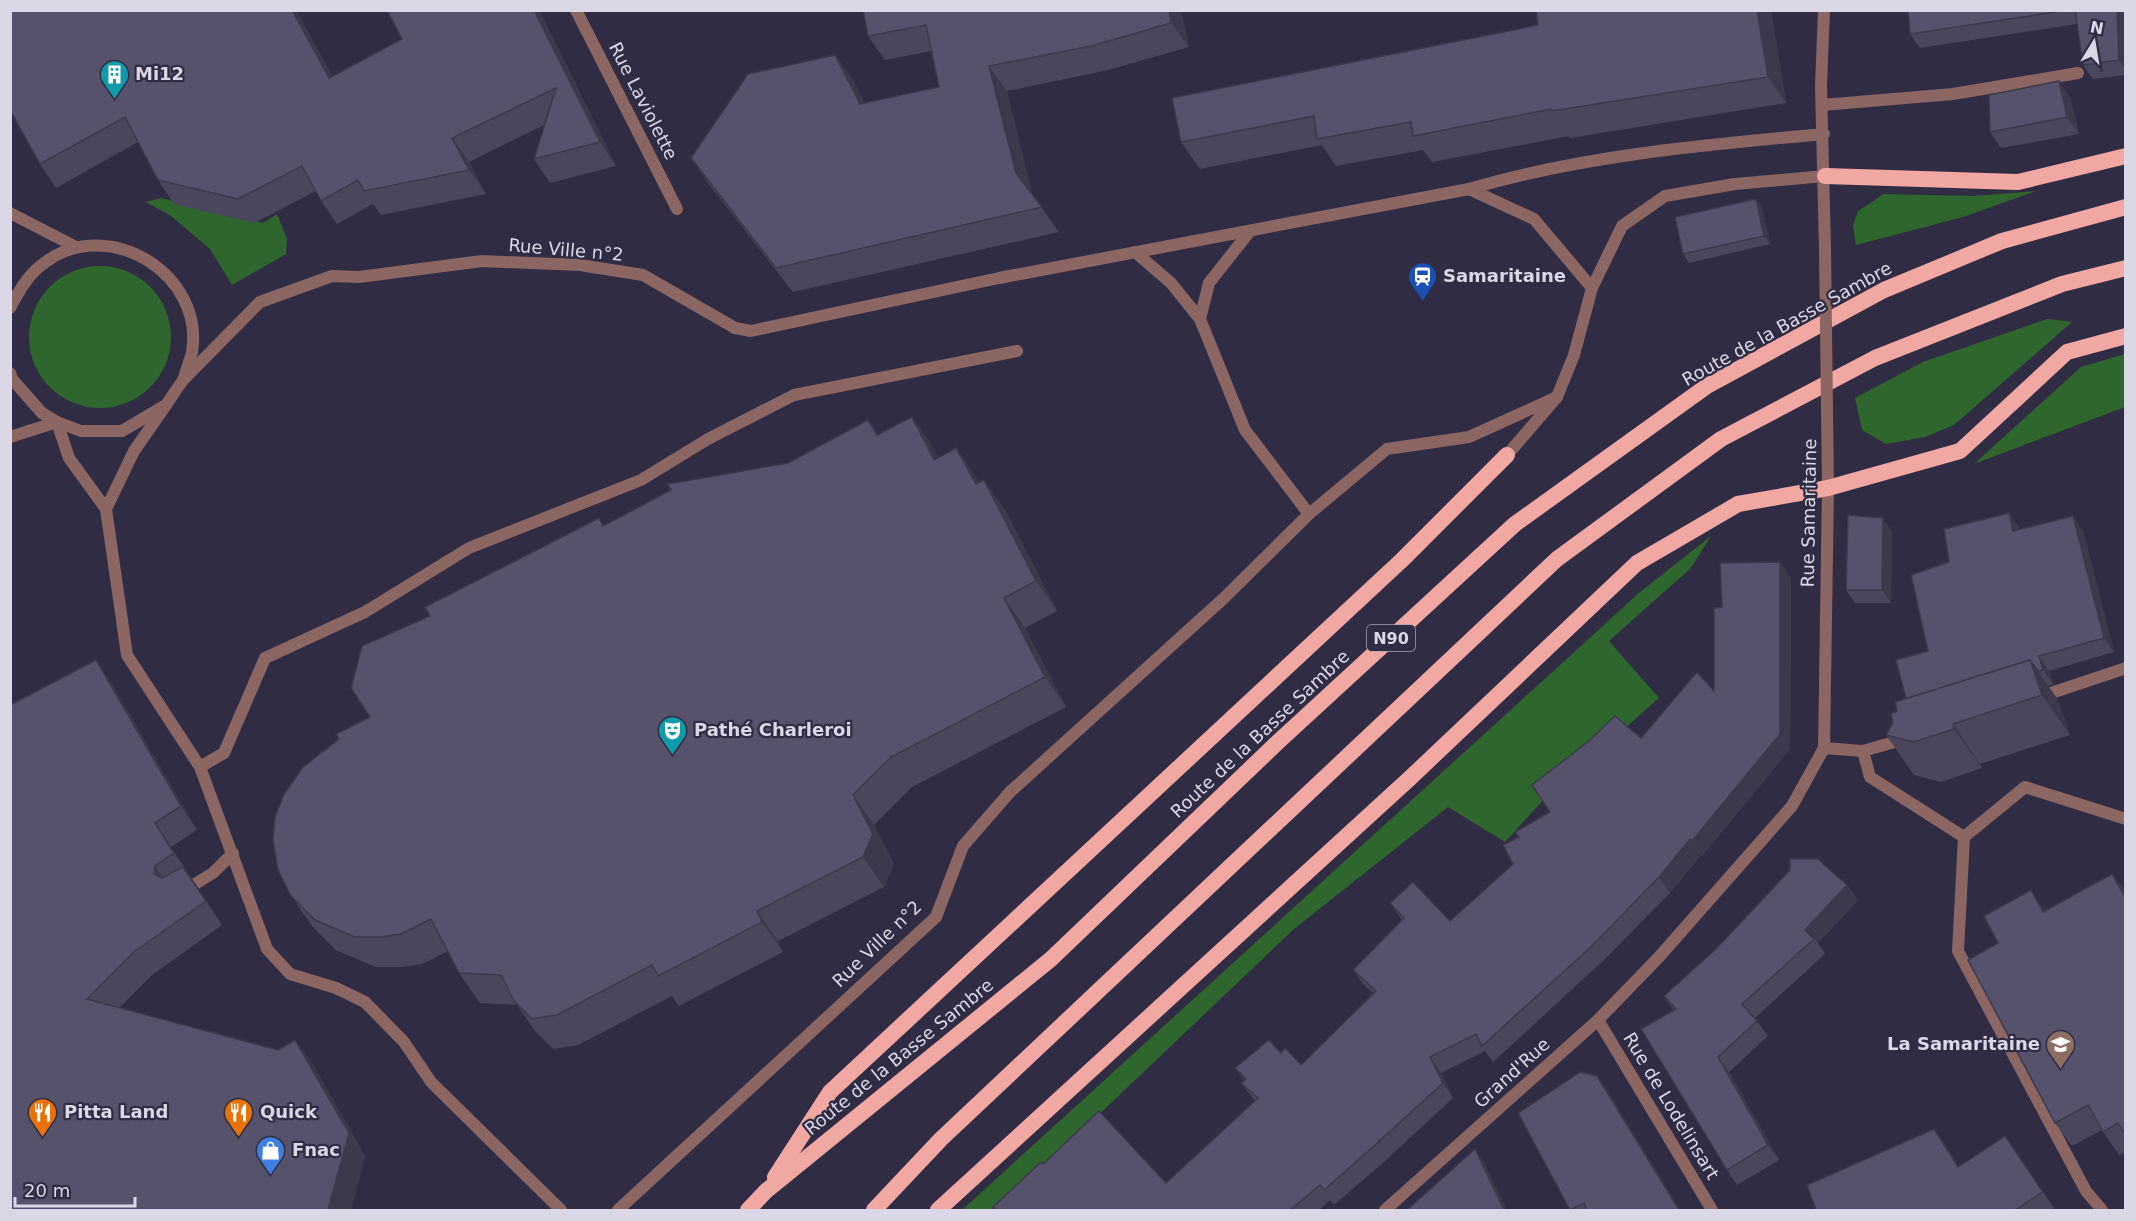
<svg xmlns="http://www.w3.org/2000/svg" width="2136" height="1221" viewBox="0 0 2136 1221" font-family="'DejaVu Sans',sans-serif">
<rect width="100%" height="100%" fill="#302c44"/>
<!-- grass -->
<g fill="#2e662d">
<polygon points="2036,191 1963,217 1856,245 1853,226 1858,211 1884,194 1972,196"/>
<polygon points="161,198 263,223 277,214 287,239 286,254 232,285 210,249 171,216 146,202"/>
<circle cx="100" cy="337" r="71"/>
<polygon points="2047,319 2072,322 1954,425 1925,437 1886,444 1862,430 1855,398 1923,362"/>
<polygon points="2125,354 2125,407 1974,464 2081,367"/>
<polygon points="1711,536 1691,568 1609,641 1659,698 1544,799 1505,842 1448,807 1294,929 1029,1181 990,1210 962,1210 1640,592"/>
</g>
<g fill="none" stroke-linecap="round" stroke-linejoin="round">
<!-- service -->
<g stroke="#8b6663" stroke-width="12">
<polyline points="1822,105 1953,94 2078,73"/>
<polyline points="57,422 69,458 106,509 127,655 200,767 267,949 290,974 336,988 365,1002 404,1042 431,1082 561,1210"/>
<polyline points="106,509 134,451 166,405"/>
<polyline points="1863,751 1870,777 1964,837"/>
<polyline points="200,767 224,753 265,658 365,612 469,548 641,480 708,439 794,395 1017,351"/>
<polyline points="182,892 213,873 233,853"/>
<polyline points="2102,1210 2086,1191 1958,951 1964,837 2025,787 2126,819"/>
</g>
<!-- minor -->
<g stroke="#8b6663" stroke-width="12">
<polyline points="576,10 677,209"/>
<polyline points="1469,189 1534,219 1592,288 1574,355 1557,397 1507,455"/>
<polyline points="10,213 76,247"/>
<polyline points="1135,252 1171,283 1200,319 1245,430 1309,514"/>
<polyline points="1592,288 1622,226 1665,196 1735,184 1825,176"/>
<path d="M 10,308 C 20,289 29,273 47,261 C 110,216 205,275 192,352 C 190,361 186,370 184,378"/>
<polyline points="1200,319 1209,283 1250,231"/>
<path d="M 10,373 L 12,379 L 42,413 L 57,422 L 81,431 L 122,431 L 166,405 L 183,380 L 260,302 L 332,276 L 359,277 L 482,261 L 580,265 L 643,275 L 735,328 L 751,331 L 999,278 L 1469,189 C 1584,155 1705,145 1824,134"/>
<polyline points="10,437 57,422"/>
<polyline points="2039,697 2126,668"/>
<polyline points="1824,748 1863,751 1905,739"/>
<polyline points="1598,1020 1712,1210"/>
<polyline points="618,1210 936,917 963,846 1010,792 1224,598 1309,514 1387,449 1469,437 1557,397"/>
</g>
<!-- tertiary -->
<g stroke="#8b6663" stroke-width="12">
<polyline points="1824,10 1821,86 1825,249"/>
<polyline points="1385,1210 1598,1020 1659,957 1792,806 1824,748 1828,488 1827,408"/>
</g>
<!-- trunk -->
<g stroke="#f1a8a2" stroke-width="16">
<polyline points="1825,176 2018,182 2126,156"/>
<polyline points="775,1177 830,1092 1402,560 1507,455"/>
<polyline points="748,1210 766,1191 1051,959 1279,741 1515,524 1707,386 1884,290 2002,241 2126,207"/>
<polyline points="874,1210 941,1139 1557,559 1721,439 1875,358 2062,284 2126,268"/>
<polyline points="938,1210 1409,779 1637,563 1738,504 1828,488 1960,451 2067,352 2126,336"/>
</g>
<!-- tertiary-bridge -->
<polyline stroke="#8b6663" stroke-width="12" points="1825,249 1827,408"/>
</g>
<!-- wall -->
<g fill="#4a475d">
<polygon points="10,10 296,10 332,76 402,39 387,10 539,10 616,166 550,183 534,159 544,125 469,162 486,194 381,215 373,204 337,224 321,201 316,191 254,223 174,204 158,180 138,142 56,188 40,164"/>
<polygon points="863,10 1181,10 1189,47 1108,70 1007,91 1032,194 1059,232 793,292 708,183 691,158 835,55 853,80 864,103 939,87 932,51 885,60 868,36"/>
<polygon points="1771,10 1786,103 1570,138 1569,136 1432,162 1423,150 1336,166 1322,145 1200,169 1181,142"/>
<polygon points="1908,10 2126,10 2126,75 2093,79 2083,65 2077,24 1920,48 1910,34"/>
<polygon points="2070,97 2079,134 2001,148 1990,132"/>
<polygon points="1756,199 1762,208 1770,244 1689,263 1683,254"/>
<polygon points="912,417 933,447 938,458 956,448 979,482 1005,510 1057,611 1025,628 1066,707 912,787 874,825 894,864 884,887 778,941 783,952 679,1006 672,996 578,1045 553,1049 535,1031 517,1005 480,1003 459,973 448,951 422,964 402,967 376,967 336,950 312,926 291,896 370,717 430,616 599,518 604,525 788,463 868,420 878,435"/>
<polygon points="2019,527 2019,529 2083,531 2114,652 2049,671 2053,684 2048,686 2058,700 2070,735 1980,764 1982,768 1941,782 1914,775 1886,735 1897,711 1906,699 1928,651 1949,562"/>
<polygon points="1892,531 1891,603 1855,603 1846,590"/>
<polygon points="1780,562 1791,578 1790,749 1702,856 1701,855 1670,893 1604,960 1493,1062 1485,1051 1441,1073 1453,1098 1385,1161 1334,1205 1330,1200 1319,1210 996,1210 993,1207 1043,1164 1166,1183 1255,1101 1241,1083 1244,1080 1235,1068 1281,1053 1301,1065 1373,993 1364,985 1353,970 1402,920 1390,903 1450,921 1513,864 1519,837 1641,738 1714,691 1722,607"/>
<polygon points="112,684 197,830 171,847 222,925 152,975 119,1008 278,1050 295,1040 312,1063 365,1156 351,1210 10,1210"/>
<polygon points="2112,874 2126,892 2126,1152 2119,1155 2102,1130 2072,1146 2055,1123 1998,943 2045,911"/>
<polygon points="1847,885 1858,900 1818,943 1825,954 1755,1018 1768,1036 1729,1072 1779,1160 1737,1185 1727,1170 1674,1011 1664,996"/>
<polygon points="1597,1076 1607,1090 1680,1210 1570,1210"/>
<polygon points="2005,1136 2054,1208 2050,1210 1816,1210 1945,1145 1959,1167"/>
</g>
<!-- shaded-wall -->
<g fill="#3c394c">
<polygon points="292,10 296,10 346,101 329,78"/>
<polygon points="534,10 539,10 616,166 600,142"/>
<polygon points="1169,10 1181,10 1189,47 1171,23"/>
<polygon points="1757,10 1771,10 1786,103 1768,77"/>
<polygon points="2117,10 2126,10 2126,70 2119,60"/>
<polygon points="835,55 853,80 877,129 860,104"/>
<polygon points="989,66 1007,91 1033,198 1016,173"/>
<polygon points="2059,81 2070,97 2079,134 2067,117"/>
<polygon points="452,138 469,162 486,194 469,170"/>
<polygon points="1756,199 1762,208 1770,244 1764,236"/>
<polygon points="912,417 933,447 955,490 934,460"/>
<polygon points="956,448 977,478 997,514 976,484"/>
<polygon points="984,480 1005,510 1057,611 1036,581"/>
<polygon points="2009,513 2019,527 2023,545 2013,531"/>
<polygon points="2073,516 2083,531 2114,652 2104,638"/>
<polygon points="1883,518 1892,531 1891,603 1882,590"/>
<polygon points="1780,562 1791,578 1790,749 1702,856 1692,841"/>
<polygon points="1004,598 1025,628 1066,707 1045,677"/>
<polygon points="2039,656 2049,671 2053,684 2043,670"/>
<polygon points="96,660 112,684 197,830 181,806"/>
<polygon points="2030,660 2058,700 2070,735 2042,695"/>
<polygon points="1953,724 1980,764 1982,768 1954,729"/>
<polygon points="853,795 874,825 894,864 884,887 863,857"/>
<polygon points="155,823 191,877 174,853"/>
<polygon points="1690,839 1701,855 1670,893 1659,877"/>
<polygon points="155,866 171,890 154,874"/>
<polygon points="183,867 200,890 222,925 206,901"/>
<polygon points="2112,874 2126,892 2126,898"/>
<polygon points="1847,885 1858,900 1818,943 1805,930"/>
<polygon points="2031,890 2047,914 2043,912"/>
<polygon points="757,911 778,941 783,952 762,922"/>
<polygon points="295,1040 312,1063 365,1156 351,1210 328,1210"/>
<polygon points="1430,1057 1441,1073 1453,1098 1443,1083"/>
<polygon points="1718,1057 1729,1072 1779,1160 1768,1145"/>
<polygon points="1597,1076 1607,1090 1680,1210 1679,1210"/>
<polygon points="1475,1149 1485,1164 1507,1210 1504,1210"/>
</g>
<!-- building -->
<g fill="#56526c" stroke="#3c394c" stroke-width="1.5">
<polygon points="10,10 292,10 329,78 402,39 387,10 534,10 600,142 534,159 556,88 452,138 469,170 364,191 358,180 321,201 302,166 238,199 158,180 125,117 40,164 10,110"/>
<polygon points="863,10 1169,10 1171,23 1091,46 989,66 1016,173 1042,207 776,268 691,158 748,74 835,55 860,104 939,87 926,25 868,36"/>
<polygon points="1536,10 1757,10 1768,77 1552,111 1551,109 1413,136 1411,122 1317,139 1314,116 1181,142 1172,98 1538,25"/>
<polygon points="1908,10 2068,10 1910,34"/>
<polygon points="2075,10 2117,10 2119,60 2083,65"/>
<polygon points="2059,81 2067,117 1990,132 1989,95"/>
<polygon points="1756,199 1764,236 1683,254 1675,217"/>
<polygon points="912,417 934,460 956,448 976,484 984,480 1036,581 1004,598 1045,677 891,757 853,795 873,834 863,857 757,911 762,922 658,976 652,965 557,1015 532,1019 514,1001 501,975 459,973 431,919 401,934 381,937 355,937 315,920 291,896 278,870 273,840 275,817 284,794 303,767 339,739 336,734 370,717 351,688 362,646 430,616 425,607 599,518 603,526 671,490 668,484 788,463 868,420 877,435"/>
<polygon points="2009,513 2013,531 2073,516 2104,638 2039,656 2043,670 2038,671 2030,660 1906,699 1896,660 1928,651 1911,575 1949,562 1944,529"/>
<polygon points="1848,515 1883,518 1882,590 1846,590"/>
<polygon points="1780,562 1780,734 1692,841 1690,839 1659,877 1593,945 1482,1046 1476,1034 1430,1057 1443,1083 1374,1146 1324,1190 1320,1185 1290,1210 997,1210 993,1207 1041,1162 1043,1164 1099,1111 1166,1183 1258,1098 1241,1083 1246,1079 1235,1068 1269,1040 1281,1053 1285,1048 1301,1065 1376,991 1353,970 1404,918 1390,903 1413,882 1450,921 1513,864 1503,845 1519,837 1515,832 1550,812 1532,785 1589,741 1615,716 1641,738 1697,672 1714,691 1714,608 1722,607 1720,563"/>
<polygon points="96,660 181,806 155,823 174,853 155,866 154,874 162,878 183,867 206,901 135,951 87,999 278,1050 295,1040 349,1133 328,1210 10,1210 10,705"/>
<polygon points="2030,660 2042,695 1953,724 1954,729 1914,742 1886,735 1893,723 1891,714 1897,711 1895,702"/>
<polygon points="1790,859 1818,859 1847,885 1805,930 1814,939 1742,1004 1757,1021 1718,1057 1768,1145 1727,1170 1641,1029 1676,1009 1664,996 1717,948 1790,870"/>
<polygon points="2112,874 2126,898 2126,1136 2118,1123 2103,1132 2088,1105 2055,1123 1968,960 1998,943 1984,916 2031,890 2043,912"/>
<polygon points="1580,1072 1597,1076 1679,1210 1587,1210 1584,1203 1570,1210 1518,1113"/>
<polygon points="1934,1129 1958,1167 2005,1136 2043,1192 2015,1210 1816,1210 1807,1185"/>
<polygon points="1475,1149 1504,1210 1407,1210"/>
</g>
<!-- icons -->
<defs>
<symbol id="building-pin" viewBox="-11 -11 22 30"><path d="M0 17L-7.5 6A9.5 9.5 0 1 1 7.5 6Z" fill="#0f9aa8" stroke="#302c44"/><path d="M-4-6H4V6H1V3H-1V6H-4ZM-2.5-4.3h1.7v1.8h-1.7ZM.8-4.3h1.7v1.8H.8ZM-2.5-1h1.7V.8h-1.7ZM.8-1h1.7V.8H.8Z" fill="#fff"/></symbol>
<symbol id="station-pin" viewBox="-11 -11 22 30"><path d="M0 17L-7.5 6A9.5 9.5 0 1 1 7.5 6Z" fill="#1a4fb4" stroke="#302c44"/><path d="M-3-6H3Q5-6 5-4V2Q5 4 3 4L4.5 6H3L1.5 4h-3L-3 6H-4.5L-3 4Q-5 4-5 2V-4Q-5-6-3-6ZM-3.5-4v3h7v-3ZM-3.5 1v1.5H-2V1ZM2 1v1.5H3.5V1Z" fill="#fff"/></symbol>
<symbol id="theatre-pin" viewBox="-11 -11 22 30"><path d="M0 17L-7.5 6A9.5 9.5 0 1 1 7.5 6Z" fill="#0f9aa8" stroke="#302c44"/><path d="M-5-5.5Q0-4 5-5.5V0Q5 5 0 6Q-5 5-5 0ZM-3.3-2.5H-1v1.5H-3.3ZM1-2.5H3.3v1.5H1ZM-2.8 1Q0 5.5 2.8 1Z" fill="#fff"/></symbol>
<symbol id="school-pin" viewBox="-11 -11 22 30"><path d="M0 17L-7.5 6A9.5 9.5 0 1 1 7.5 6Z" fill="#8d6e63" stroke="#302c44"/><path d="M0-5L7-2L0 1L-7-2ZM-4 1L0 2.5L4 1V4Q0 6-4 4Z" fill="#fff"/></symbol>
<symbol id="restaurant-pin" viewBox="-11 -11 22 30"><path d="M0 17L-7.5 6A9.5 9.5 0 1 1 7.5 6Z" fill="#e8710a" stroke="#302c44"/><path d="M-5-6h1v4h1v-4h1v4h1v-4h1v5L-1.5 .5V6h-2V.5L-5-1ZM5-6V6H3V1.5H1.5Q1.5-4 5-6Z" fill="#fff"/></symbol>
<symbol id="shop-pin" viewBox="-11 -11 22 30"><path d="M0 17L-7.5 6A9.5 9.5 0 1 1 7.5 6Z" fill="#3f7fe0" stroke="#302c44"/><path d="M-5-2.5h2.3a2.7 3.5 0 0 1 5.4 0H5L5.5 6h-11ZM-1.5-2.5h3a1.5 2.3 0 0 0-3 0Z" fill="#fff"/></symbol>
</defs>
<g fill-rule="evenodd">
<use href="#building-pin" x="98" y="58" width="33" height="45"/>
<use href="#station-pin" x="1406" y="260" width="33" height="45"/>
<use href="#theatre-pin" x="656" y="714" width="33" height="45"/>
<use href="#school-pin" x="2044" y="1028" width="33" height="45"/>
<use href="#restaurant-pin" x="26" y="1096" width="33" height="45"/>
<use href="#restaurant-pin" x="222" y="1096" width="33" height="45"/>
<use href="#shop-pin" x="254" y="1134" width="33" height="45"/>
</g>
<g text-anchor="middle" stroke-width="4.5" stroke-linejoin="round" paint-order="stroke">
<!-- shield labels -->
<rect fill="#302c44" stroke="#a7a4b6" stroke-width="1.5" x="1367" y="625" width="48" height="26" rx="4.5"/>
<g font-size="16" font-weight="bold" fill="#dad8e7">
<text x="1391" y="644">N90</text>
</g>
<!-- poi labels -->
<g font-size="18" font-weight="bold" fill="#dad8e7" stroke="#302c44" text-anchor="start">
<text x="135" y="80">Mi12</text>
<text x="1443" y="282">Samaritaine</text>
<text x="694" y="736">Pathé Charleroi</text>
<text x="2040" y="1050" text-anchor="end">La Samaritaine</text>
<text x="64" y="1118">Pitta Land</text>
<text x="260" y="1118">Quick</text>
<text x="292" y="1156">Fnac</text>
</g>
<!-- street labels -->
<g font-size="18" fill="#dad8e7" stroke="#302c44">
<text transform="translate(643 101) rotate(63)" y="6">Rue Laviolette</text>
<text transform="translate(566 250) rotate(5)" y="6">Rue Ville n°2</text>
<text transform="translate(1787 324) rotate(-29)" y="6">Route de la Basse Sambre</text>
<text transform="translate(1809 513) rotate(-89)" y="6">Rue Samaritaine</text>
<text transform="translate(1260 734) rotate(-43)" y="6">Route de la Basse Sambre</text>
<text transform="translate(877 944) rotate(-44)" y="6">Rue Ville n°2</text>
<text transform="translate(899 1057) rotate(-39)" y="6">Route de la Basse Sambre</text>
<text transform="translate(1512 1073) rotate(-42)" y="6">Grand'Rue</text>
<text transform="translate(1671 1106) rotate(59)" y="6">Rue de Lodelinsart</text>
</g>
</g>
<!-- border -->
<rect width="2136" height="1221" fill="none" stroke="#dad8e7" stroke-width="24"/>
<!-- north arrow -->
<g transform="translate(2094 42) rotate(11)" stroke="#302c44" stroke-width="4.5" paint-order="stroke">
<path d="M0-4.5L10 22L0 15L-10 22Z" fill="#dad8e7"/>
<text y="-9" font-size="16" font-weight="bold" text-anchor="middle" fill="#dad8e7">N</text>
</g>
<!-- scale -->
<path d="M15 1197v9h120v-9" fill="none" stroke="#dad8e7" stroke-width="3"/>
<text x="24" y="1197" font-size="18" fill="#dad8e7" stroke="#302c44" stroke-width="4.5" paint-order="stroke">20 m</text>
</svg>
